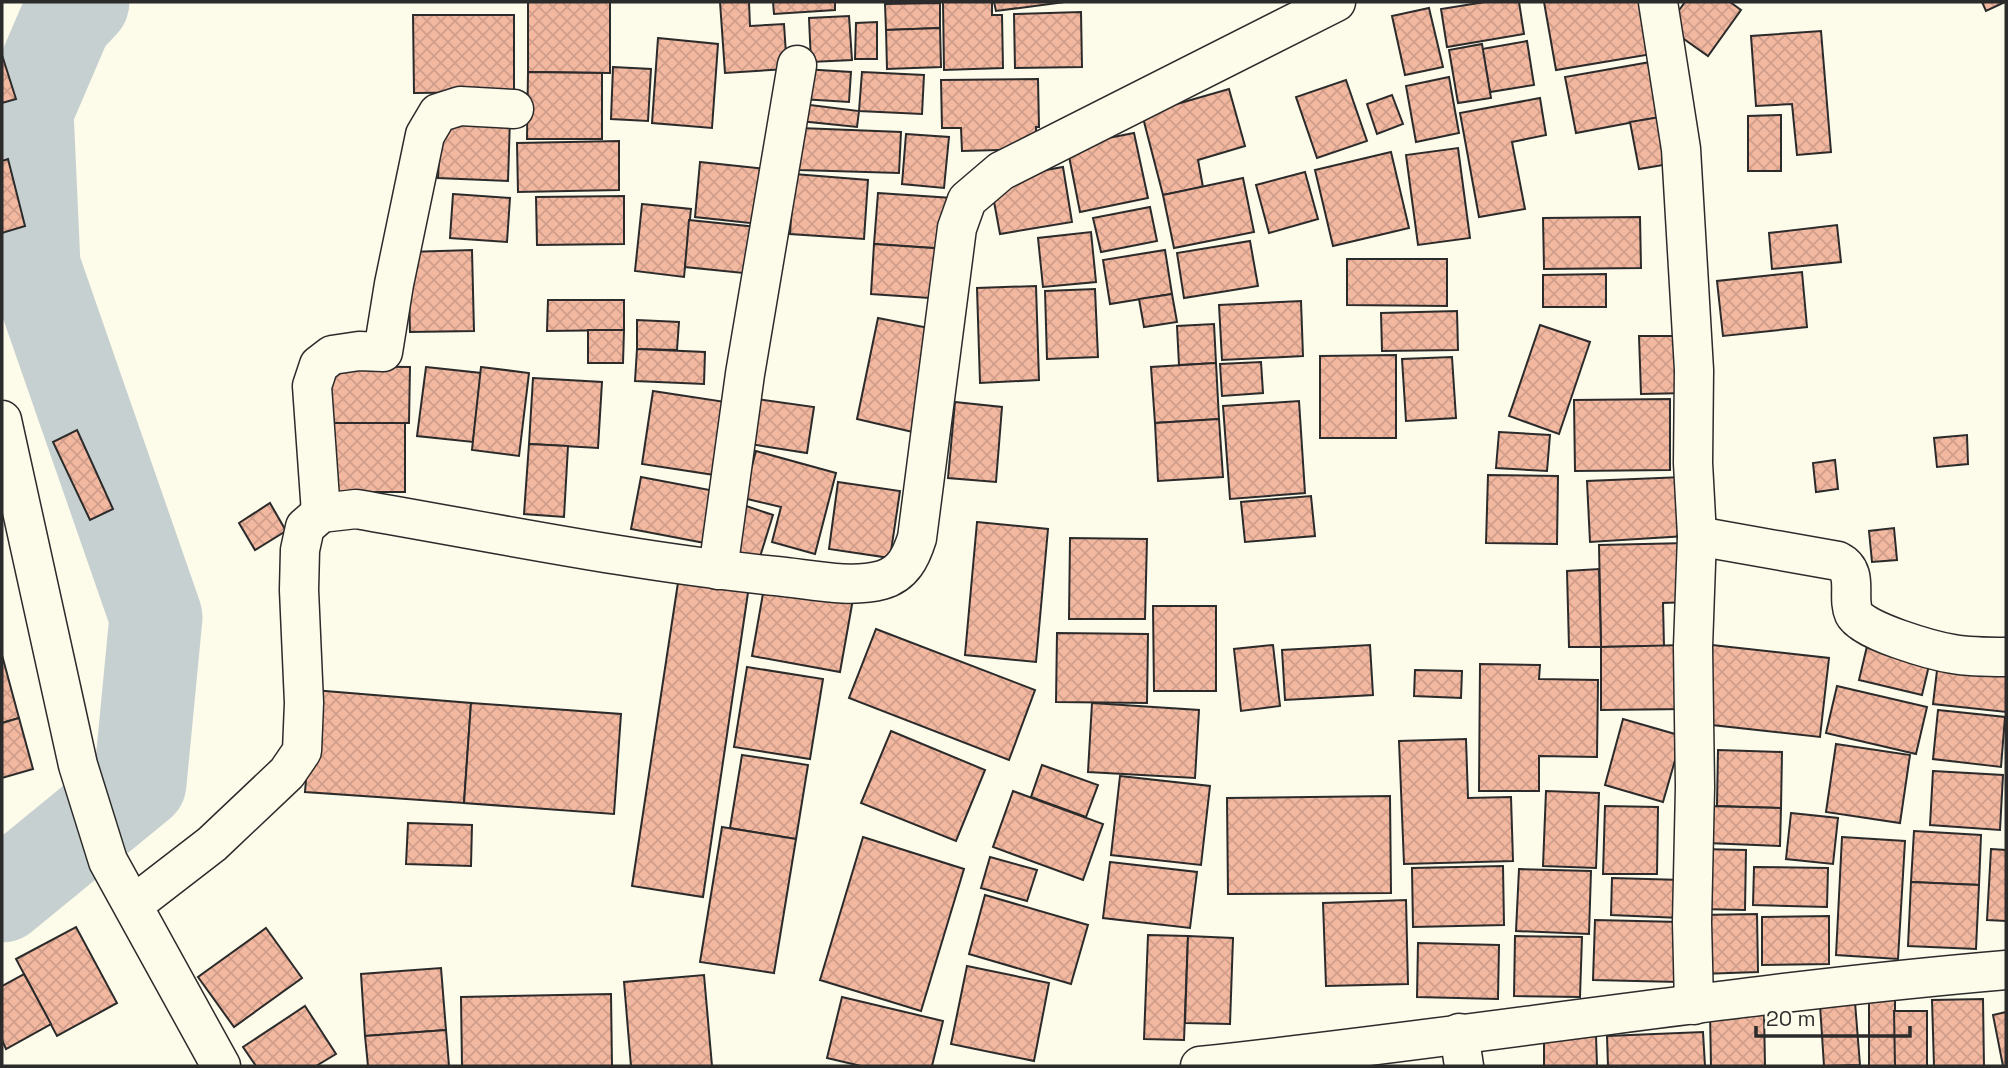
<svg xmlns="http://www.w3.org/2000/svg" width="2008" height="1068" viewBox="0 0 2008 1068" font-family="'Space Grotesk',sans-serif">
<defs>
<pattern id="building-cross-hatch" width="8" height="8" patternUnits="userSpaceOnUse" patternTransform="scale(1.75)"><rect width="8" height="8" fill="#f2b8a0"/><path d="M0 0l8 8M0 8l8-8" fill="none" stroke="#d09e8a"/></pattern>
</defs>
<rect width="100%" height="100%" fill="#fdfbea"/>
<g fill="none" stroke-linecap="round" stroke-linejoin="round">
<!-- river -->
<polyline stroke="#c7d0d0" stroke-width="93" points="2,896 140,783 156,617 34,266 27,111 66,20 83,2"/>
</g>
<!-- building -->
<g fill="url(#building-cross-hatch)" stroke="#2b2b2b" stroke-width="2">
<polygon points="528,2 610,2 610,73 528,72"/>
<polygon points="720,2 749,2 750,26 784,24 787,69 725,73"/>
<polygon points="773,2 835,2 835,10 774,14"/>
<polygon points="943,2 992,2 992,15 1002,15 1003,68 944,70"/>
<polygon points="994,2 1065,2 996,11"/>
<polygon points="1485,2 1519,2 1524,34 1447,47 1441,9"/>
<polygon points="1544,2 1643,2 1652,54 1556,70"/>
<polygon points="1685,2 1730,2 1741,10 1708,56 1667,27"/>
<polygon points="1982,2 2005,2 1986,11"/>
<polygon points="940,3 940,28 886,30 885,4"/>
<polygon points="1429,8 1443,67 1405,75 1392,16"/>
<polygon points="1081,12 1082,67 1015,68 1014,14"/>
<polygon points="413,15 514,15 514,92 414,93"/>
<polygon points="849,16 852,60 811,62 809,18"/>
<polygon points="877,22 877,59 855,59 856,23"/>
<polygon points="940,28 941,67 887,69 886,30"/>
<polygon points="1821,31 1831,152 1797,155 1792,104 1756,106 1751,36"/>
<polygon points="658,38 718,44 712,128 652,123"/>
<polygon points="1527,41 1534,85 1490,92 1482,49"/>
<polygon points="1482,44 1491,98 1458,103 1449,50"/>
<polygon points="2,55 16,99 2,103"/>
<polygon points="1656,61 1666,116 1576,133 1565,77"/>
<polygon points="613,67 651,69 648,121 611,119"/>
<polygon points="803,69 851,72 849,102 801,99"/>
<polygon points="528,72 602,73 602,139 527,139"/>
<polygon points="862,72 924,75 922,114 859,111"/>
<polygon points="1449,77 1459,133 1416,142 1406,86"/>
<polygon points="1038,79 1039,127 1036,127 1036,149 962,151 961,128 942,128 941,80"/>
<polygon points="1346,80 1367,141 1317,158 1296,97"/>
<polygon points="1229,89 1245,146 1198,160 1203,187 1163,195 1142,114"/>
<polygon points="1392,95 1403,124 1377,134 1367,104"/>
<polygon points="1540,98 1546,135 1512,142 1525,209 1479,217 1460,113"/>
<polygon points="802,104 859,111 857,127 800,121"/>
<polygon points="1781,115 1781,171 1748,171 1748,116"/>
<polygon points="441,116 510,119 508,181 438,178"/>
<polygon points="1666,116 1675,163 1639,169 1630,122"/>
<polygon points="800,128 901,132 899,173 799,170"/>
<polygon points="1134,133 1148,198 1080,212 1067,146"/>
<polygon points="906,134 949,137 944,188 902,184"/>
<polygon points="619,141 619,190 518,192 517,143"/>
<polygon points="1458,148 1470,238 1418,245 1406,155"/>
<polygon points="1391,152 1409,228 1333,246 1315,170"/>
<polygon points="8,159 25,226 2,233 2,161"/>
<polygon points="700,162 766,169 759,224 695,217"/>
<polygon points="1063,167 1072,222 1000,234 990,180"/>
<polygon points="1305,172 1318,219 1269,233 1256,185"/>
<polygon points="794,174 868,180 864,239 790,234"/>
<polygon points="1243,178 1254,232 1174,248 1163,195"/>
<polygon points="878,193 952,198 947,249 874,244"/>
<polygon points="453,194 510,198 507,242 450,238"/>
<polygon points="624,196 624,244 537,245 536,197"/>
<polygon points="642,204 691,209 684,277 635,271"/>
<polygon points="1150,207 1157,241 1101,252 1093,218"/>
<polygon points="1640,217 1641,268 1544,269 1543,218"/>
<polygon points="689,220 757,227 753,274 685,267"/>
<polygon points="1837,225 1841,262 1772,269 1769,233"/>
<polygon points="1091,232 1096,282 1043,287 1038,238"/>
<polygon points="1250,241 1258,286 1184,298 1177,253"/>
<polygon points="874,244 947,249 944,299 871,294"/>
<polygon points="472,250 474,331 410,332 408,252"/>
<polygon points="1165,250 1172,294 1110,304 1103,260"/>
<polygon points="1347,259 1447,259 1447,306 1347,305"/>
<polygon points="1802,272 1807,327 1723,336 1717,281"/>
<polygon points="1606,274 1606,307 1543,307 1543,275"/>
<polygon points="1036,286 1039,380 980,383 977,288"/>
<polygon points="1095,289 1098,357 1047,359 1045,291"/>
<polygon points="1172,294 1177,322 1144,327 1139,299"/>
<polygon points="548,300 624,300 624,330 547,331"/>
<polygon points="1301,301 1303,356 1222,360 1219,305"/>
<polygon points="1457,311 1458,350 1382,351 1381,313"/>
<polygon points="878,318 939,330 917,433 857,419"/>
<polygon points="637,320 679,322 677,350 637,349"/>
<polygon points="1214,324 1216,363 1179,365 1177,326"/>
<polygon points="1540,325 1590,342 1559,434 1509,416"/>
<polygon points="588,330 624,330 623,363 588,363"/>
<polygon points="1639,336 1687,336 1689,393 1641,394"/>
<polygon points="637,349 705,352 704,384 635,381"/>
<polygon points="1396,355 1396,438 1320,438 1320,356"/>
<polygon points="1452,357 1456,418 1406,421 1402,359"/>
<polygon points="1261,362 1263,393 1222,396 1220,364"/>
<polygon points="1216,363 1219,419 1155,423 1151,367"/>
<polygon points="330,366 410,367 409,423 329,423"/>
<polygon points="426,367 481,373 473,442 417,436"/>
<polygon points="481,367 529,373 519,456 472,450"/>
<polygon points="533,378 602,382 598,448 529,444"/>
<polygon points="653,391 732,403 721,476 642,464"/>
<polygon points="757,399 814,407 807,453 750,444"/>
<polygon points="1670,399 1670,470 1575,471 1574,400"/>
<polygon points="1299,401 1305,493 1230,499 1223,406"/>
<polygon points="955,402 1002,407 996,482 948,478"/>
<polygon points="1219,419 1223,477 1158,481 1155,423"/>
<rect x="329" y="423" width="76" height="69"/>
<polygon points="77,430 113,509 90,520 53,442"/>
<polygon points="1499,432 1550,435 1547,471 1496,468"/>
<polygon points="1967,435 1968,464 1937,467 1934,438"/>
<polygon points="529,444 568,446 564,517 524,514"/>
<polygon points="756,451 836,473 815,554 772,542 781,507 743,498"/>
<polygon points="1835,460 1838,489 1816,492 1813,463"/>
<polygon points="1488,475 1558,476 1557,544 1486,543"/>
<polygon points="641,477 720,492 710,544 631,529"/>
<polygon points="1683,477 1686,536 1590,542 1587,481"/>
<polygon points="838,482 900,491 890,558 829,549"/>
<polygon points="1311,496 1315,536 1245,542 1241,502"/>
<polygon points="270,503 286,531 255,550 239,523"/>
<polygon points="740,504 773,515 759,560 726,550"/>
<polygon points="977,522 1048,529 1036,662 965,655"/>
<polygon points="1894,528 1897,560 1872,562 1869,531"/>
<polygon points="1070,538 1147,539 1145,619 1069,619"/>
<polygon points="1688,543 1689,602 1663,603 1664,646 1601,647 1599,545"/>
<polygon points="1599,569 1601,647 1569,647 1567,571"/>
<polygon points="679,576 749,586 703,897 632,886"/>
<polygon points="765,582 853,599 840,672 752,656"/>
<polygon points="1153,606 1216,606 1216,691 1154,691"/>
<polygon points="876,629 1035,690 1009,760 849,698"/>
<polygon points="1057,633 1148,634 1147,703 1056,702"/>
<polygon points="1868,642 1931,657 1922,695 1859,680"/>
<polygon points="1273,645 1280,706 1241,711 1234,649"/>
<polygon points="1370,645 1373,695 1285,700 1282,650"/>
<polygon points="1685,645 1686,709 1601,710 1601,647"/>
<polygon points="1712,645 1829,658 1820,737 1703,724"/>
<polygon points="2,655 19,718 2,723"/>
<polygon points="1938,662 2006,670 2006,712 1933,704"/>
<polygon points="1480,664 1540,665 1539,679 1598,680 1597,757 1539,756 1539,791 1479,791"/>
<polygon points="747,667 823,679 810,759 734,747"/>
<polygon points="1415,670 1462,671 1461,698 1414,696"/>
<polygon points="1837,686 1927,707 1916,754 1826,733"/>
<polygon points="313,690 471,703 464,803 305,792"/>
<polygon points="471,703 621,714 614,814 464,803"/>
<polygon points="1092,703 1199,710 1195,778 1088,772"/>
<polygon points="1938,710 2005,717 2001,767 1933,759"/>
<polygon points="19,718 33,769 2,778 2,723"/>
<polygon points="1623,719 1682,736 1663,802 1605,785"/>
<polygon points="891,731 985,770 956,841 861,803"/>
<polygon points="1466,739 1468,798 1511,797 1513,861 1404,864 1399,741"/>
<polygon points="1836,744 1910,755 1900,823 1826,812"/>
<polygon points="1718,750 1782,752 1781,808 1717,806"/>
<polygon points="742,755 808,765 796,839 730,828"/>
<polygon points="1042,765 1098,785 1086,817 1031,797"/>
<polygon points="1933,771 2003,775 2000,830 1930,825"/>
<polygon points="1120,776 1210,786 1201,865 1111,855"/>
<polygon points="1013,791 1103,824 1083,880 993,847"/>
<polygon points="1546,791 1599,793 1596,868 1543,866"/>
<polygon points="1390,796 1391,893 1228,894 1227,798"/>
<polygon points="1605,806 1658,807 1657,874 1603,874"/>
<polygon points="1708,806 1781,808 1780,846 1707,843"/>
<polygon points="1791,813 1838,818 1833,864 1786,859"/>
<polygon points="408,823 472,825 471,866 406,864"/>
<polygon points="722,827 796,839 774,973 700,962"/>
<polygon points="1914,831 1981,835 1979,885 1911,882"/>
<polygon points="863,837 964,869 921,1011 820,980"/>
<polygon points="1842,837 1905,841 1898,959 1836,955"/>
<polygon points="1700,849 1746,850 1745,910 1700,909"/>
<polygon points="1991,849 2006,850 2006,921 1987,920"/>
<polygon points="990,857 1037,870 1027,901 981,888"/>
<polygon points="1110,862 1197,872 1190,928 1103,918"/>
<polygon points="1503,866 1504,925 1413,927 1412,868"/>
<polygon points="1754,867 1828,868 1827,907 1753,905"/>
<polygon points="1519,869 1591,871 1589,934 1516,931"/>
<polygon points="1612,878 1682,880 1681,918 1611,915"/>
<polygon points="1911,882 1979,885 1976,949 1908,946"/>
<polygon points="985,895 1088,925 1071,984 969,954"/>
<polygon points="1406,900 1408,984 1326,986 1323,903"/>
<polygon points="1757,914 1758,972 1701,974 1699,915"/>
<polygon points="1829,916 1829,964 1762,965 1762,917"/>
<polygon points="1595,920 1680,922 1679,982 1593,980"/>
<polygon points="76,927 117,1003 57,1036 16,959"/>
<polygon points="266,928 302,978 234,1027 198,977"/>
<polygon points="1148,935 1188,936 1184,1040 1144,1039"/>
<polygon points="1188,936 1233,938 1230,1024 1185,1023"/>
<polygon points="1515,936 1582,937 1580,997 1514,996"/>
<polygon points="1418,943 1499,945 1498,999 1417,997"/>
<polygon points="967,966 1049,983 1034,1061 951,1044"/>
<polygon points="441,968 446,1030 365,1036 361,974"/>
<polygon points="24,974 51,1024 6,1049 2,1040 2,986"/>
<polygon points="704,975 712,1066 631,1066 624,982"/>
<polygon points="611,994 612,1066 462,1066 461,997"/>
<polygon points="842,997 943,1021 932,1066 861,1066 827,1058"/>
<rect x="1869" y="998" width="26" height="68"/>
<polygon points="1983,999 1984,1066 1934,1066 1932,1000"/>
<polygon points="1855,1002 1860,1065 1824,1066 1820,1005"/>
<polygon points="305,1006 336,1054 316,1066 256,1066 243,1047"/>
<polygon points="1894,1011 1927,1011 1927,1066 1895,1066"/>
<polygon points="1764,1012 1765,1066 1711,1066 1710,1013"/>
<polygon points="2006,1012 2006,1066 2003,1066 1993,1015"/>
<polygon points="446,1030 449,1066 368,1066 365,1036"/>
<polygon points="1703,1032 1705,1066 1608,1066 1607,1036"/>
<polygon points="1596,1035 1597,1066 1544,1066 1544,1037"/>
</g>
<g fill="none" stroke-linecap="round" stroke-linejoin="round">
<defs>
<g id="street">
<polyline points="1658,2 1681,149 1694,370 1693,463 1697,536 1693,647 1695,787 1692,922 1694,1005"/>
<polyline points="2,420 78,765 108,861 221,1066"/>
<polyline points="321,513 312,386 319,365 332,355 359,351 383,352 394,284 425,135 438,113 460,106 514,109"/>
<path d="M 1697,536 L 1838,561 C 1860,572 1846,596 1854,614 C 1862,631 1934,651 1953,654 C 1970,657 1989,657 2006,657"/>
<polyline points="718,570 745,374 797,65"/>
<path d="M 133,905 L 212,844 L 287,773 L 302,751 L 304,703 L 299,590 L 300,550 L 305,527 L 321,513 L 356,509 C 496,533 635,562 776,576 C 809,579 849,589 882,580 C 903,574 911,557 917,538 L 957,228 L 967,200 L 1001,171 L 1336,2"/>
<polyline points="1459,1033 1464,1066"/>
<path d="M 1200,1066 C 1469,1037 1737,993 2006,970"/>
</g>
</defs>
<!-- street casing -->
<use href="#street" stroke="#2b2b2b" stroke-width="41"/>
<!-- street -->
<use href="#street" stroke="#fdfbea" stroke-width="38"/>
</g>
<!-- border -->
<rect width="2008" height="1068" fill="none" stroke="#2b2b2b" stroke-width="7"/>
<!-- scale -->
<path d="M1756 1026v10h154v-10" fill="none" stroke="#2b2b2b" stroke-width="3.5"/>
<text x="1766" y="1026" font-size="21" fill="#2b2b2b" stroke="#fdfbea" stroke-width="5" paint-order="stroke">20 m</text>
</svg>
